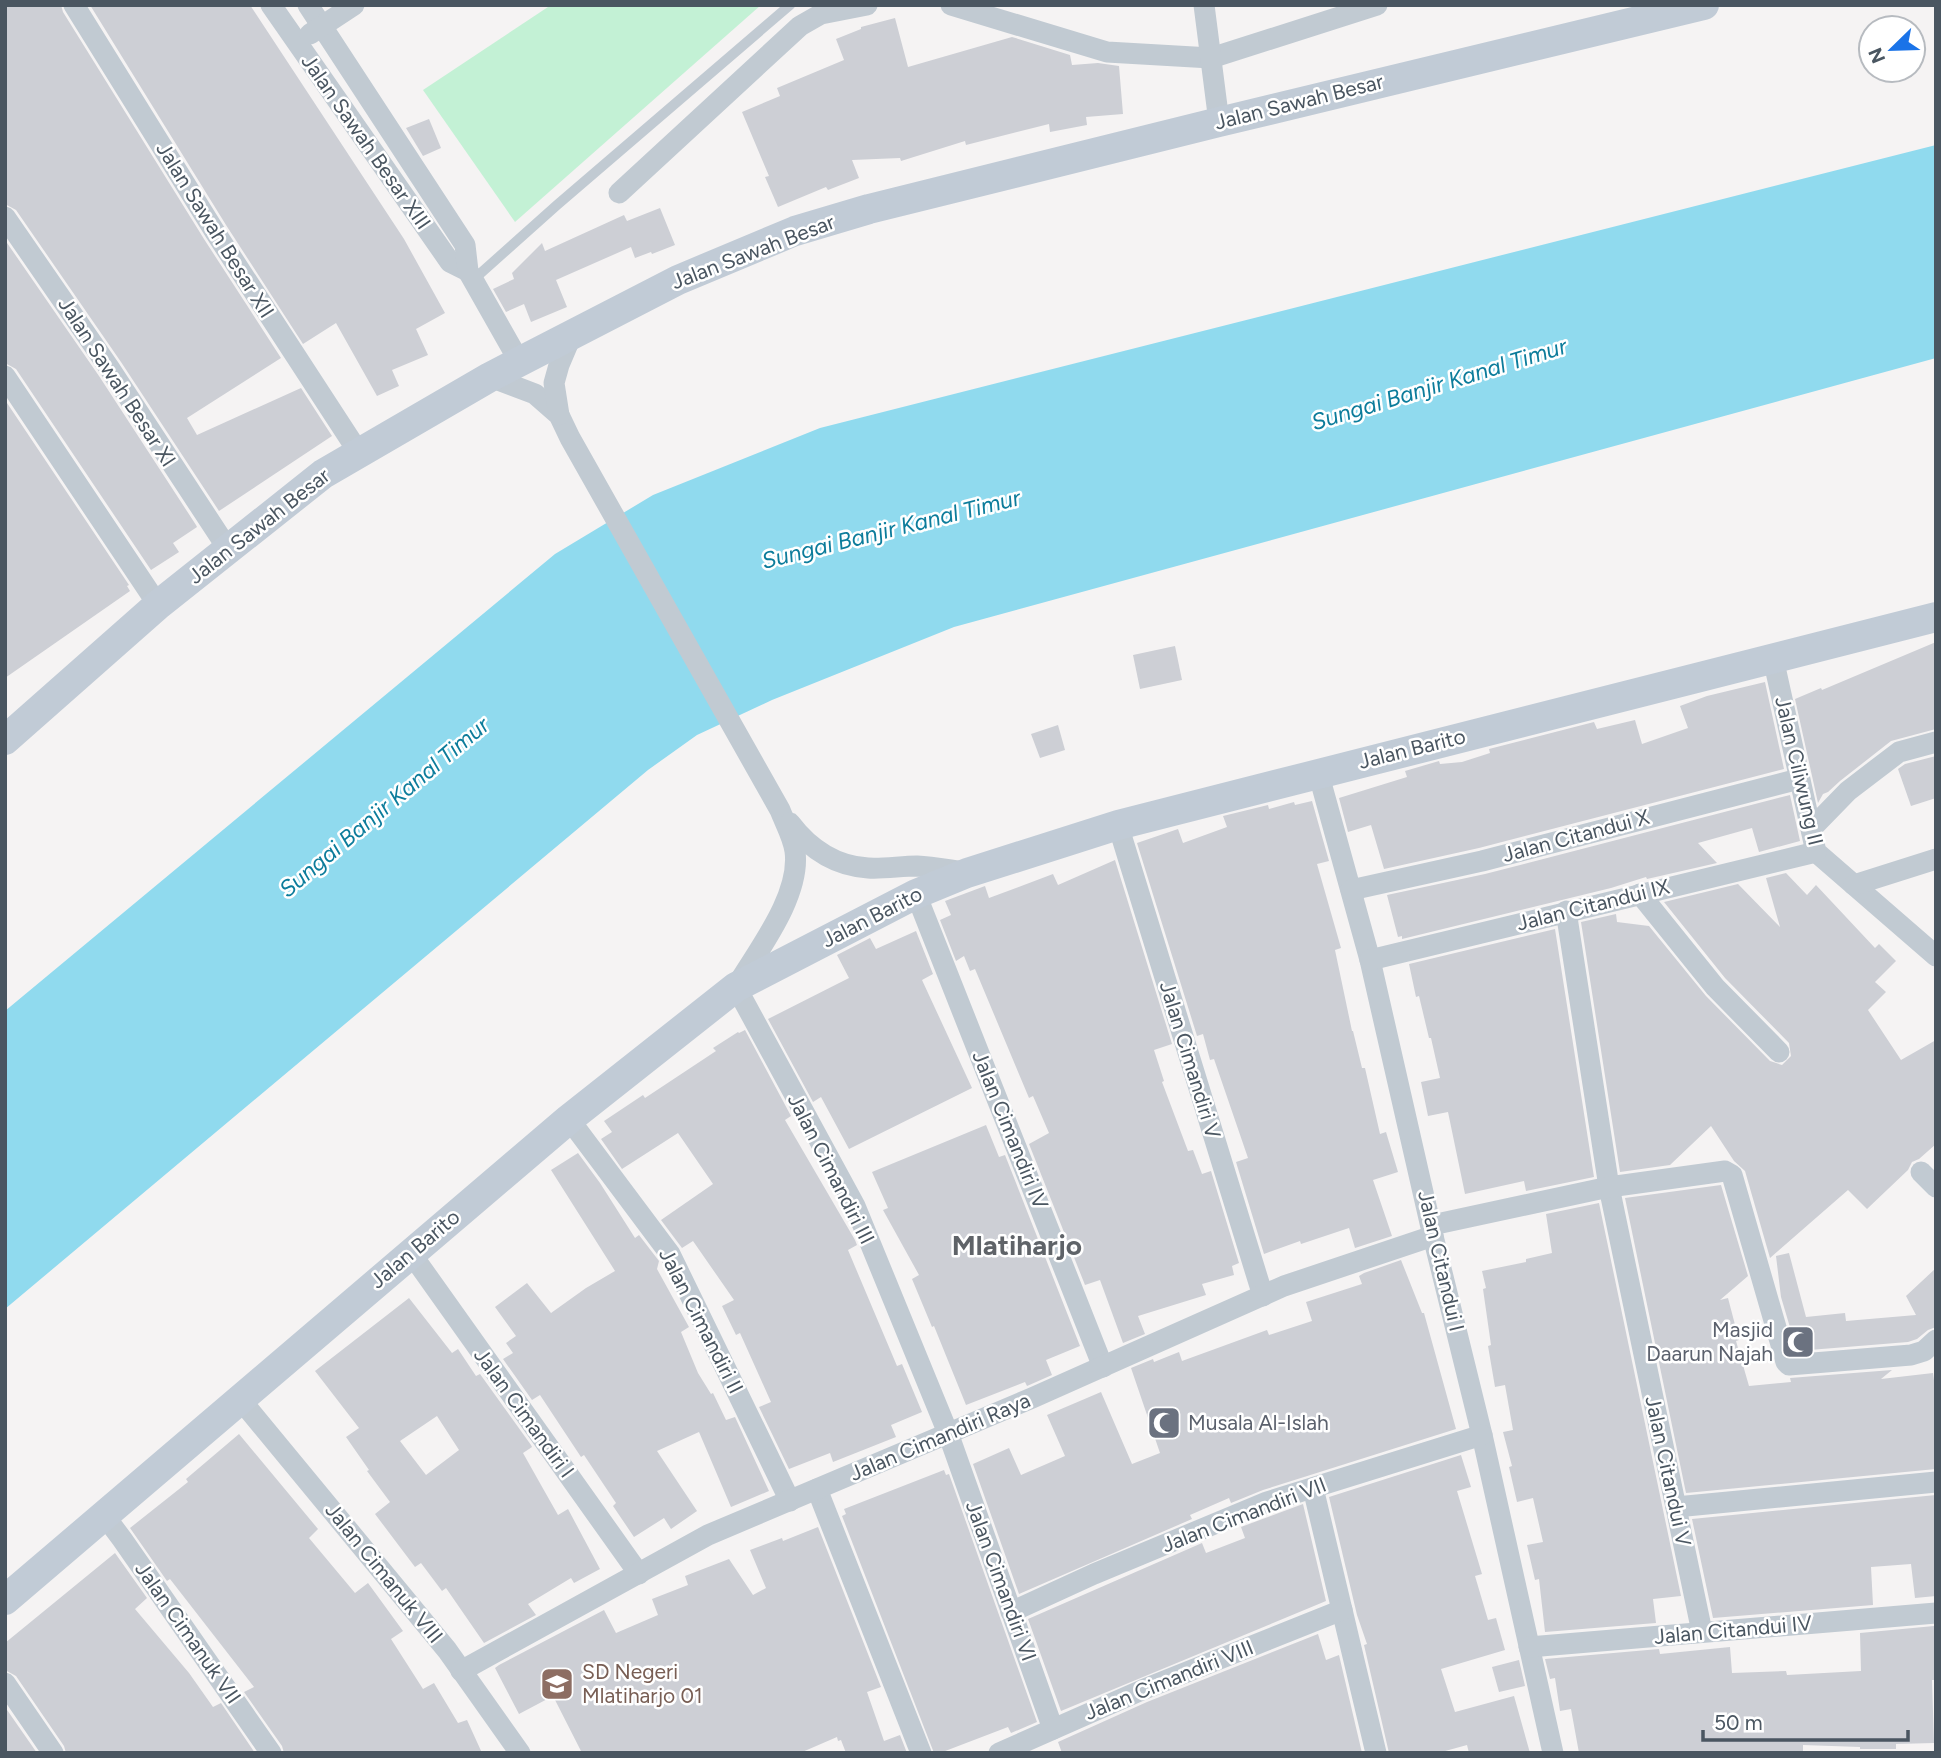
<svg xmlns="http://www.w3.org/2000/svg" width="1941" height="1758" viewBox="0 0 1941 1758" font-family="Figtree,sans-serif">
<rect width="100%" height="100%" fill="#f5f3f3"/>
<!-- green -->
<polygon fill="#c3f1d5" points="551,5 761,5 515,222 423,90"/>
<!-- water -->
<polygon fill="#90daee" points="1936,145 1936,358 954,627 772,700 697,735 648,770 5,1309 5,1011 555,554 653,495 820,428"/>
<!-- building -->
<g fill="#cdcfd5" fill-rule="evenodd">
<polygon points="5,5 61,5 63,12 204,239 281,358 187,418 197,435 301,388 332,436 219,511 121,362 16,210 5,204"/>
<polygon points="90,5 250,5 404,239 445,313 416,329 428,355 392,370 399,386 377,396 336,323 303,344 226,225"/>
<polygon points="895,18 908,67 1012,37 1070,55 1072,65 1098,63 1119,66 1123,114 1086,117 1087,125 1050,132 1049,124 966,145 965,141 901,161 900,158 852,160 859,178 828,190 826,187 778,207 765,177 769,176 742,112 780,96 777,88 844,60 836,39 861,29 861,27"/>
<polygon points="429,119 441,148 423,156 406,128"/>
<polygon points="660,208 675,245 652,254 651,252 635,258 631,247 556,280 567,307 531,322 524,304 506,312 493,289 514,279 512,273 542,243 545,251 624,215 627,221"/>
<polygon points="5,240 99,376 196,525 197,527 173,543 179,552 151,570 16,369 5,363"/>
<polygon points="5,400 129,585 127,586 130,591 5,678"/>
<polygon points="1936,642 1936,729 1891,741 1840,781 1828,792 1823,794 1818,803 1795,699 1821,688 1822,690"/>
<polygon points="1175,646 1182,680 1140,689 1133,655"/>
<polygon points="1765,682 1784,769 1479,848 1384,869 1371,825 1348,832 1339,798 1407,777 1405,771 1439,761 1440,764 1462,762 1490,753 1489,749 1594,722 1597,729 1635,720 1642,744 1688,728 1680,706 1707,696"/>
<polygon points="1058,725 1065,750 1040,758 1031,734"/>
<polygon points="1936,756 1936,798 1911,806 1898,769 1905,764"/>
<polygon points="1790,795 1800,841 1759,852 1752,828 1698,843 1717,863 1647,879 1646,877 1611,888 1402,939 1402,936 1398,937 1387,895 1485,874"/>
<polygon points="1312,801 1329,861 1317,864 1341,948 1335,950 1352,1031 1353,1031 1362,1068 1365,1068 1380,1134 1386,1132 1398,1172 1373,1180 1392,1236 1355,1248 1349,1228 1301,1244 1300,1241 1264,1254 1236,1162 1248,1158 1214,1059 1210,1060 1203,1034 1197,1036 1137,843 1178,829 1183,843 1227,827 1223,816 1268,805 1269,809 1294,802 1295,805"/>
<polygon points="1115,860 1172,1044 1154,1050 1164,1081 1162,1082 1188,1151 1193,1150 1202,1174 1211,1171 1239,1263 1232,1266 1234,1275 1202,1284 1206,1295 1138,1316 1145,1334 1123,1343 1100,1280 1085,1285 1029,1144 1049,1133 1033,1096 1029,1098 975,969 970,971 964,956 956,961 940,920 951,915 945,901 985,886 989,898 1053,874 1058,885"/>
<polygon points="1786,873 1807,895 1816,885 1875,948 1879,944 1896,961 1875,982 1886,992 1868,1010 1901,1060 1936,1040 1936,1144 1919,1159 1912,1162 1908,1170 1867,1209 1848,1190 1770,1258 1745,1171 1734,1161 1711,1126 1670,1165 1620,1172 1581,922 1616,914 1617,922 1649,926 1706,996 1770,1061 1782,1065 1791,1056 1789,1043 1725,978 1664,902 1738,884 1780,927 1766,878"/>
<polygon points="1555,929 1594,1177 1526,1191 1524,1181 1465,1194 1448,1112 1428,1116 1421,1082 1440,1078 1431,1038 1429,1038 1419,996 1416,997 1409,964"/>
<polygon points="916,931 933,974 922,980 972,1088 849,1149 821,1097 813,1102 768,1019 849,978 837,955 870,938 876,949"/>
<polygon points="745,1030 791,1116 785,1120 855,1240 857,1245 848,1250 897,1366 902,1364 922,1412 891,1425 896,1437 833,1462 830,1453 789,1469 759,1407 771,1402 740,1333 736,1335 722,1306 734,1300 693,1241 682,1248 661,1220 713,1184 678,1133 622,1169 601,1139 612,1132 604,1121 643,1095 645,1098 716,1051 713,1048 738,1032 739,1033"/>
<polygon points="986,1125 999,1157 1005,1155 1080,1346 1046,1360 1052,1375 1027,1386 1025,1382 966,1405 934,1326 932,1327 912,1279 919,1275 883,1210 888,1208 872,1172"/>
<polygon points="578,1153 600,1183 635,1238 639,1235 659,1261 657,1269 689,1327 681,1332 698,1373 711,1394 713,1393 726,1420 735,1417 769,1491 731,1507 699,1432 657,1451 697,1511 671,1529 664,1518 634,1537 613,1506 616,1503 584,1455 581,1457 540,1395 532,1400 503,1359 513,1353 506,1343 516,1336 495,1307 527,1283 551,1313 586,1288 615,1271 551,1170"/>
<polygon points="1721,1185 1748,1276 1720,1300 1728,1298 1739,1340 1736,1341 1749,1386 1791,1382 1790,1378 1892,1370 1881,1379 1933,1373 1936,1395 1936,1469 1686,1493 1625,1198"/>
<polygon points="1599,1203 1681,1596 1653,1599 1656,1623 1545,1632 1539,1579 1535,1580 1527,1545 1543,1542 1533,1498 1517,1502 1509,1467 1512,1466 1503,1432 1513,1430 1505,1385 1495,1387 1488,1346 1491,1345 1483,1289 1486,1288 1482,1271 1526,1262 1526,1259 1552,1253 1546,1214"/>
<polygon points="1789,1253 1806,1317 1845,1313 1846,1321 1916,1315 1906,1296 1936,1268 1936,1327 1928,1330 1917,1339 1908,1342 1797,1351 1781,1297 1776,1256"/>
<polygon points="1401,1260 1422,1313 1424,1313 1456,1429 1263,1490 1231,1503 1229,1498 1190,1515 1192,1519 1019,1594 973,1464 1009,1448 1021,1475 1065,1456 1047,1415 1101,1392 1132,1464 1160,1453 1131,1368 1153,1359 1154,1362 1179,1352 1182,1361 1267,1330 1269,1335 1312,1321 1306,1302 1362,1284 1359,1276 1364,1273"/>
<path d="M 409,1298 L 452,1353 L 458,1349 L 476,1376 L 480,1374 L 531,1445 L 532,1447 L 523,1453 L 541,1485 L 558,1515 L 568,1509 L 600,1569 L 574,1583 L 571,1578 L 528,1604 L 536,1615 L 484,1643 L 446,1588 L 442,1591 L 421,1563 L 415,1567 L 375,1514 L 390,1502 L 367,1471 L 369,1470 L 346,1437 L 359,1428 L 315,1371 ZM 437,1416 L 459,1450 L 426,1475 L 400,1441 Z"/>
<polygon points="239,1434 318,1529 309,1538 355,1593 368,1583 403,1631 391,1639 423,1689 434,1683 458,1723 467,1720 482,1753 284,1753 282,1746 244,1692 254,1687 170,1579 167,1581 130,1528 188,1482 186,1479"/>
<polygon points="1461,1455 1471,1487 1457,1491 1482,1574 1475,1576 1488,1620 1496,1618 1505,1650 1441,1669 1455,1712 1514,1696 1530,1753 1469,1753 1467,1745 1438,1753 1389,1753 1364,1645 1367,1644 1357,1615 1329,1497"/>
<polygon points="944,1470 946,1475 949,1474 1037,1722 1011,1733 1008,1727 940,1753 934,1753 842,1516 846,1514 844,1509"/>
<polygon points="1936,1495 1936,1596 1915,1598 1911,1564 1871,1567 1873,1605 1713,1618 1692,1519"/>
<polygon points="1303,1504 1326,1601 1061,1711 1028,1619 1202,1543 1206,1553 1245,1538 1241,1527"/>
<polygon points="818,1527 881,1687 867,1692 884,1741 900,1735 907,1753 846,1753 841,1740 838,1741 837,1737 800,1753 582,1753 553,1696 519,1714 495,1668 499,1665 604,1610 616,1633 658,1615 652,1599 688,1585 685,1576 729,1559 753,1595 766,1588 750,1550 782,1538 783,1541"/>
<polygon points="115,1553 147,1598 135,1609 189,1673 213,1707 221,1703 255,1753 66,1753 64,1746 16,1676 5,1670 5,1643"/>
<polygon points="1934,1626 1936,1680 1932,1680 1934,1743 1896,1744 1896,1749 1860,1749 1860,1747 1803,1745 1803,1752 1579,1753 1571,1709 1560,1711 1555,1678 1550,1679 1545,1659 1659,1649 1660,1654 1730,1647 1732,1673 1786,1671 1787,1675 1861,1671 1860,1633"/>
<polygon points="1318,1634 1326,1660 1339,1655 1362,1753 1062,1753 1058,1742 1147,1702"/>
<polygon points="1519,1660 1525,1686 1499,1692 1492,1667"/>
<polygon points="5,1707 37,1753 5,1753"/>
</g>
<g fill="none" stroke-linecap="round" stroke-linejoin="round">
<!-- lane -->
<polyline stroke="#c1cad2" stroke-width="10" points="473,280 557,205 790,5"/>
<!-- street -->
<g stroke="#c1cad2" stroke-width="21">
<polyline points="74,5 215,232 359,453"/>
<polyline points="271,5 450,262 468,271"/>
<polyline points="308,5 465,245 468,271 519,361"/>
<polyline points="951,5 1107,52 1211,58 1377,5"/>
<polyline points="1204,5 1219,122"/>
<polyline points="310,34 354,5"/>
<polyline points="619,193 800,26 821,14 867,5"/>
<polyline points="5,217 110,369 228,549"/>
<polyline points="5,376 158,605"/>
<path d="M 490,377 L 535,394 L 559,415 L 570,438 L 780,810 C 785,823 793,837 795,851 C 801,896 758,950 736,987 L 855,1206 L 948,1433 L 1053,1729"/>
<polyline points="559,415 554,383 559,365 573,332"/>
<polyline points="1773,658 1816,852 1936,956"/>
<polyline points="1318,772 1370,960 1433,1236 1482,1435 1553,1753"/>
<path d="M 790,823 C 809,848 835,866 868,868 C 884,869 901,866 917,866 C 933,867 950,870 966,872"/>
<polyline points="1118,825 1263,1296"/>
<polyline points="1811,829 1848,791 1899,752 1936,742"/>
<polyline points="1854,885 1936,859"/>
<polyline points="1351,890 1482,861 1799,779"/>
<polyline points="916,894 1103,1367"/>
<polyline points="1640,894 1715,987 1779,1052"/>
<polyline points="1566,911 1609,1187 1702,1632"/>
<polyline points="1370,960 1816,852"/>
<polyline points="569,1119 670,1254 790,1501"/>
<polyline points="1921,1172 1936,1187"/>
<polyline points="1432,1225 1609,1187 1725,1171 1732,1175 1786,1362 1789,1365 1911,1355 1924,1351 1936,1340"/>
<polyline points="410,1252 639,1574"/>
<polyline points="240,1399 447,1650 520,1753"/>
<polyline points="1313,1488 1376,1753"/>
<polyline points="817,1489 921,1753"/>
<polyline points="1676,1507 1936,1482"/>
<polyline points="104,1515 122,1539 271,1753"/>
<polyline points="1011,1612 1094,1574 1267,1502 1482,1435"/>
<polyline points="1529,1647 1936,1613"/>
<polyline points="461,1671 708,1535 1032,1398 1284,1286 1433,1236"/>
<polyline points="5,1683 53,1753"/>
<polyline points="999,1753 1142,1690 1342,1610"/>
</g>
<!-- secondary -->
<g stroke="#c1cbd6" stroke-width="30">
<polyline points="5,740 158,605 323,474 490,377 678,280 795,231 869,209 1219,122 1704,5"/>
<polyline points="5,1600 569,1119 736,987 916,894 967,873 1118,825 1936,617"/>
</g>
</g>
<!-- icons -->
<defs>
<symbol id="mosque-square" viewBox="-11 -11 22 22"><rect x="-9" y="-9" width="18" height="18" rx="4" fill="#6b7280" stroke="#fff"/><path d="M3.5-4.9A6 6 0 1 0 3.5 4.9A5 5 0 1 1 3.5-4.9Z" fill="#fff"/></symbol>
<symbol id="school-square" viewBox="-11 -11 22 22"><rect x="-9" y="-9" width="18" height="18" rx="4" fill="#8d6e63" stroke="#fff"/><path d="M0-5L7-2L0 1L-7-2ZM-4 1L0 2.5L4 1V4Q0 6-4 4Z" fill="#fff"/></symbol>
</defs>
<g fill-rule="evenodd">
<use href="#mosque-square" x="1779" y="1323" width="38" height="38"/>
<use href="#mosque-square" x="1145" y="1404" width="38" height="38"/>
<use href="#school-square" x="538" y="1665" width="38" height="38"/>
</g>
<g text-anchor="middle" stroke-width="5" stroke-linejoin="round" paint-order="stroke">
<!-- street labels -->
<g font-size="21" fill="#4a5661" stroke="#fff">
<text transform="translate(1299 102) rotate(-14)" y="7">Jalan Sawah Besar</text>
<text transform="translate(366 142) rotate(55)" y="7">Jalan Sawah Besar XIII</text>
<text transform="translate(215 230) rotate(58)" y="7">Jalan Sawah Besar XII</text>
<text transform="translate(753 252) rotate(-21)" y="7">Jalan Sawah Besar</text>
<text transform="translate(117 382) rotate(57)" y="7">Jalan Sawah Besar XI</text>
<text transform="translate(259 526) rotate(-38)" y="7">Jalan Sawah Besar</text>
<text transform="translate(1412 749) rotate(-14)" y="7">Jalan Barito</text>
<text transform="translate(1799 771) rotate(77)" y="7">Jalan Ciliwung II</text>
<text transform="translate(1576 836) rotate(-15)" y="7">Jalan Citandui X</text>
<text transform="translate(1593 905) rotate(-14)" y="7">Jalan Citandui IX</text>
<text transform="translate(872 917) rotate(-27)" y="7">Jalan Barito</text>
<text transform="translate(1190 1060) rotate(73)" y="7">Jalan Cimandiri V</text>
<text transform="translate(1010 1130) rotate(68)" y="7">Jalan Cimandiri IV</text>
<text transform="translate(831 1169) rotate(63)" y="7">Jalan Cimandiri III</text>
<text transform="translate(415 1249) rotate(-40)" y="7">Jalan Barito</text>
<text transform="translate(1441 1261) rotate(77)" y="7">Jalan Citandui I</text>
<text transform="translate(701 1321) rotate(63)" y="7">Jalan Cimandiri II</text>
<text transform="translate(524 1413) rotate(54)" y="7">Jalan Cimandiri I</text>
<text transform="translate(940 1437) rotate(-23)" y="7">Jalan Cimandiri Raya</text>
<text transform="translate(1668 1471) rotate(78)" y="7">Jalan Citandui V</text>
<text transform="translate(1244 1515) rotate(-21)" y="7">Jalan Cimandiri VII</text>
<text transform="translate(384 1573) rotate(51)" y="7">Jalan Cimanuk VIII</text>
<text transform="translate(1001 1581) rotate(70)" y="7">Jalan Cimandiri VI</text>
<text transform="translate(1733 1630) rotate(-5)" y="7">Jalan Citandui IV</text>
<text transform="translate(188 1633) rotate(55)" y="7">Jalan Cimanuk VII</text>
<text transform="translate(1169 1680) rotate(-22)" y="7">Jalan Cimandiri VIII</text>
</g>
<!-- worship labels -->
<g font-size="21" fill="#5b616d" stroke="#fff" text-anchor="end">
<text x="1773" y="1337">Masjid<tspan x="1773" dy="24">Daarun Najah</tspan></text>
<text x="1188" y="1430" text-anchor="start">Musala Al-Islah</text>
</g>
<!-- education labels -->
<g font-size="21" fill="#785e54" stroke="#fff" text-anchor="start">
<text x="582" y="1679">SD Negeri<tspan x="582" dy="24">Mlatiharjo 01</tspan></text>
</g>
<!-- water labels -->
<g font-size="23" font-style="italic" fill="#0c7c9b" stroke="#fff">
<text transform="translate(1439 384) rotate(-17)" y="8">Sungai Banjir Kanal Timur</text>
<text transform="translate(891 529) rotate(-14)" y="8">Sungai Banjir Kanal Timur</text>
<text transform="translate(384 807) rotate(-40)" y="8">Sungai Banjir Kanal Timur</text>
</g>
<!-- district labels -->
<g font-size="28" font-weight="bold" fill="#5f6368" stroke="#fff">
<text x="1017" y="1255">Mlatiharjo</text>
</g>
</g>
<!-- border -->
<rect width="1941" height="1758" fill="none" stroke="#4a5661" stroke-width="14"/>
<!-- north arrow -->
<g transform="translate(1892 49) rotate(247)"><circle r="33" fill="#ffffff" stroke="#b7bbc0" stroke-width="2"/>
<path d="M0-5L12 26L0 18L-12 26Z" fill="#1a73e8"/>
<text y="-10" font-size="19" font-weight="bold" text-anchor="middle" fill="#4a5661">N</text>
</g>
<!-- scale -->
<path d="M1703 1730v10h205v-10" fill="none" stroke="#4a5661" stroke-width="3.5"/>
<text x="1714" y="1730" font-size="21" fill="#4a5661" stroke="#ffffff" stroke-width="5" paint-order="stroke">50 m</text>
</svg>
